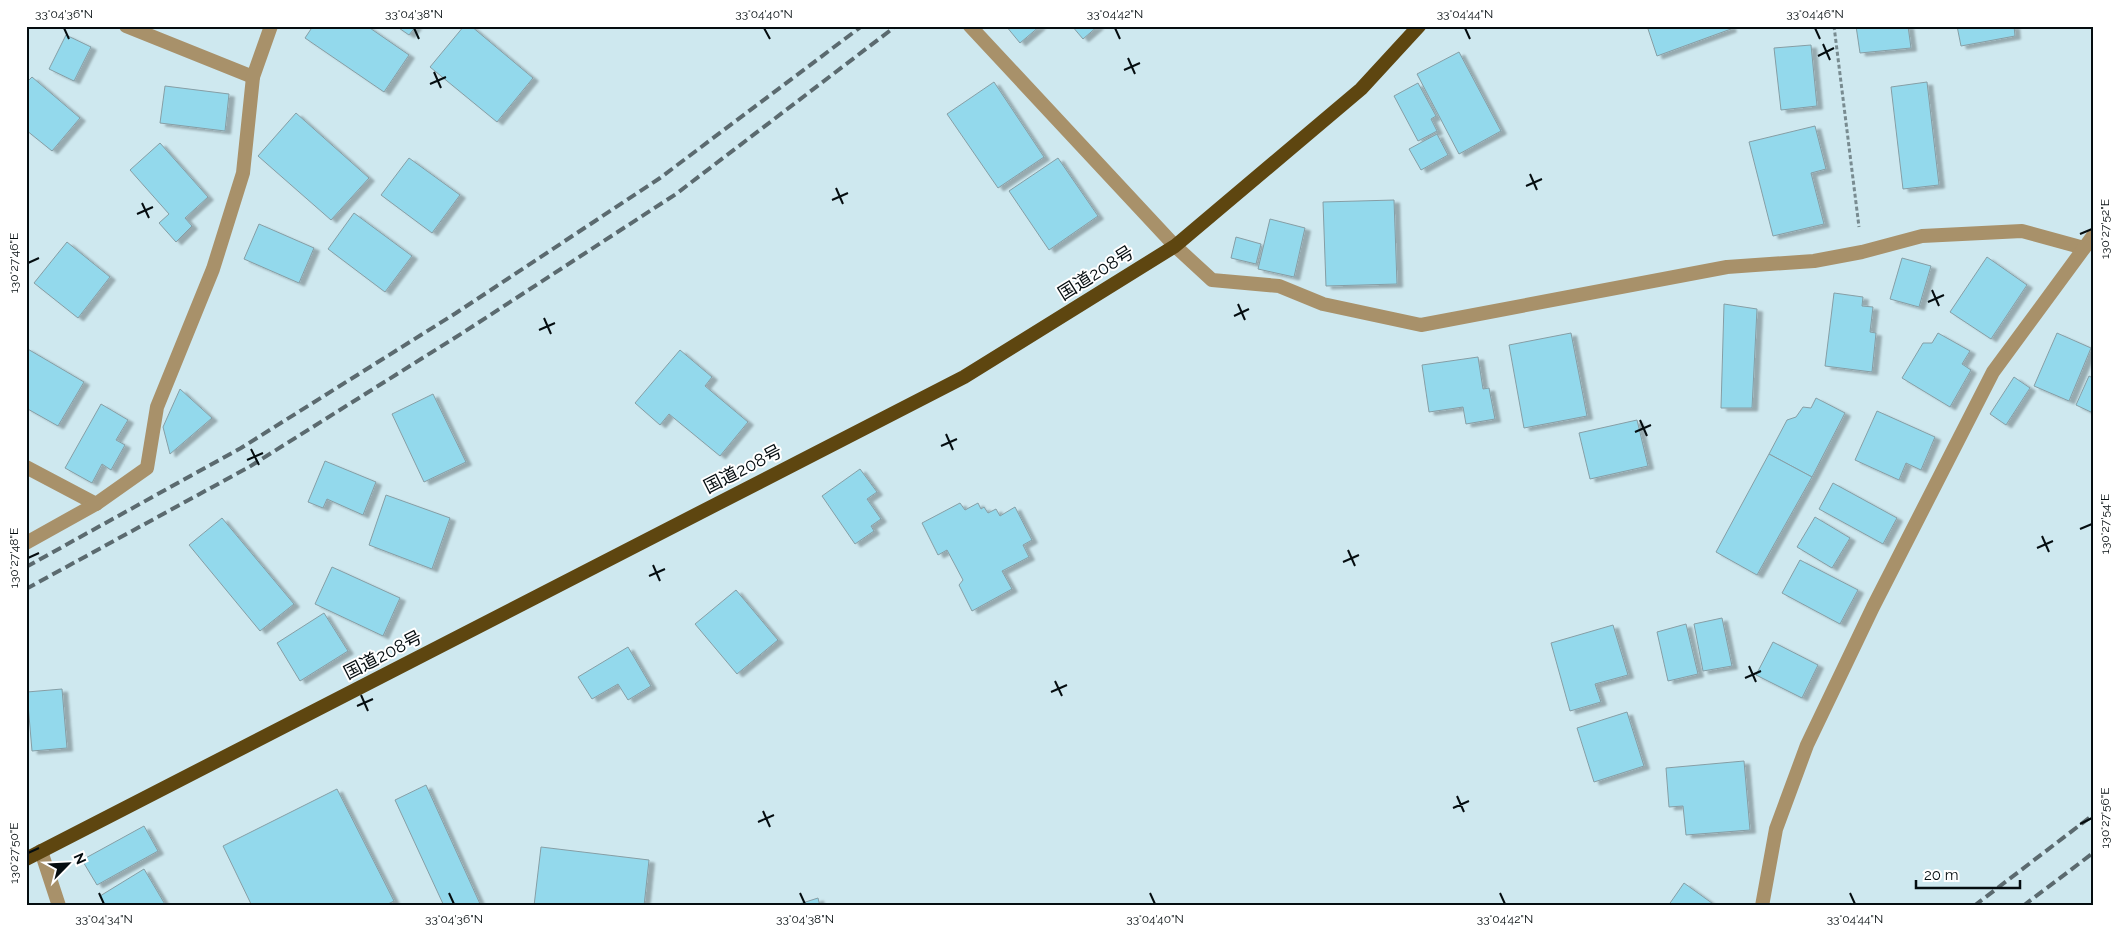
<svg xmlns="http://www.w3.org/2000/svg" width="2119" height="932" viewBox="0 0 2119 932" font-family="Raleway,'Noto Sans JP',sans-serif">
<defs>
<filter id="shadow"><feDropShadow dx="5.5" dy="3" stdDeviation="1" flood-color="#0004"/></filter>
</defs>
<rect width="100%" height="100%" fill="#cee8ef"/>
<!-- building -->
<g fill="#93d9ec" stroke="#869ea5" filter="url(#shadow)">
<polygon points="313,26 367,26 409,55 384,92 305,38"/>
<polygon points="396,26 416,26 409,35"/>
<polygon points="464,26 471,26 533,78 497,122 430,67"/>
<polygon points="1006,26 1040,26 1020,43"/>
<polygon points="1072,26 1098,26 1083,39"/>
<polygon points="1647,26 1730,26 1731,29 1657,56"/>
<polygon points="1856,26 1908,26 1911,48 1860,53"/>
<polygon points="1957,26 2014,26 2015,36 1961,46"/>
<polygon points="66,35 91,47 74,81 49,69"/>
<polygon points="1811,45 1817,106 1781,110 1774,48"/>
<polygon points="1459,52 1501,131 1459,154 1417,74"/>
<polygon points="32,77 80,118 52,151 26,130 26,83"/>
<polygon points="994,82 1044,157 998,188 947,114"/>
<polygon points="1927,82 1939,185 1903,189 1891,87"/>
<polygon points="1418,83 1436,116 1431,119 1437,131 1418,141 1394,96"/>
<polygon points="165,86 229,94 225,131 160,123"/>
<polygon points="296,113 369,178 331,220 258,156"/>
<polygon points="1815,126 1826,169 1811,173 1824,224 1773,236 1749,142"/>
<polygon points="1437,134 1448,155 1421,170 1409,149"/>
<polygon points="160,143 208,197 185,218 192,226 176,242 159,223 169,214 130,170"/>
<polygon points="409,158 460,195 432,233 381,195"/>
<polygon points="1058,158 1098,216 1049,250 1009,191"/>
<polygon points="1394,200 1397,284 1326,286 1323,202"/>
<polygon points="354,213 412,256 385,292 328,249"/>
<polygon points="1270,219 1305,228 1294,277 1258,269"/>
<polygon points="259,224 314,248 299,283 244,259"/>
<polygon points="1236,237 1261,244 1256,264 1231,258"/>
<polygon points="67,242 110,277 78,318 34,283"/>
<polygon points="1987,257 2027,285 1991,339 1950,312"/>
<polygon points="1902,258 1931,266 1919,307 1890,299"/>
<polygon points="1834,293 1863,297 1862,306 1873,307 1870,332 1876,333 1872,372 1825,366"/>
<polygon points="1724,304 1757,309 1752,408 1721,408"/>
<polygon points="1571,333 1587,416 1524,428 1509,345"/>
<polygon points="1938,333 1970,351 1962,364 1971,370 1950,407 1902,378 1923,343 1932,343"/>
<polygon points="2057,333 2091,348 2069,401 2034,386"/>
<polygon points="26,348 84,382 58,426 26,408"/>
<polygon points="680,350 712,377 705,386 748,422 720,456 669,414 660,425 635,403"/>
<polygon points="1478,357 1483,389 1489,388 1495,419 1466,424 1463,407 1429,412 1422,365"/>
<polygon points="2089,376 2093,378 2093,413 2076,405"/>
<polygon points="2014,377 2030,388 2006,425 1990,414"/>
<polygon points="180,389 212,418 170,454 163,427"/>
<polygon points="433,394 466,462 424,482 392,414"/>
<polygon points="1816,398 1845,413 1812,477 1769,454 1787,420 1796,417 1803,407 1811,408"/>
<polygon points="101,404 128,420 116,440 125,445 111,470 102,464 92,483 65,468"/>
<polygon points="1877,411 1935,437 1921,470 1906,463 1899,480 1855,460"/>
<polygon points="1637,420 1648,466 1590,479 1579,433"/>
<polygon points="1769,454 1812,477 1757,575 1716,552"/>
<polygon points="325,461 376,482 363,515 327,499 323,508 308,502"/>
<polygon points="860,469 877,492 867,499 881,519 871,526 874,531 855,544 822,496"/>
<polygon points="1833,483 1897,518 1883,544 1819,509"/>
<polygon points="386,495 450,518 432,569 369,545"/>
<polygon points="960,503 965,510 978,503 981,509 984,507 988,513 996,509 1000,516 1015,507 1032,540 1023,545 1029,557 1002,571 1012,589 972,611 959,585 963,580 947,550 938,555 922,523"/>
<polygon points="1815,517 1850,538 1832,568 1797,547"/>
<polygon points="222,518 294,604 260,631 189,545"/>
<polygon points="1800,560 1858,590 1840,624 1782,593"/>
<polygon points="332,567 400,598 383,636 315,604"/>
<polygon points="736,590 778,640 737,674 695,624"/>
<polygon points="324,613 348,651 300,681 277,643"/>
<polygon points="1722,618 1732,666 1703,671 1694,624"/>
<polygon points="1686,624 1698,674 1668,681 1657,632"/>
<polygon points="1613,625 1628,675 1595,684 1601,702 1570,711 1551,643"/>
<polygon points="1773,642 1818,665 1802,698 1756,675"/>
<polygon points="628,647 651,686 628,700 618,684 592,699 578,677"/>
<polygon points="62,689 67,748 32,751 27,692"/>
<polygon points="1627,712 1644,766 1594,782 1577,728"/>
<polygon points="1744,761 1750,830 1686,835 1683,806 1669,807 1666,768"/>
<polygon points="426,785 481,906 444,906 395,800"/>
<polygon points="337,789 394,901 384,906 252,906 223,846"/>
<polygon points="144,826 158,851 97,885 82,860"/>
<polygon points="541,847 649,860 644,906 534,906"/>
<polygon points="144,869 166,906 105,906 100,896"/>
<polygon points="1684,883 1716,906 1668,906"/>
<polygon points="818,898 820,906 793,906"/>
</g>
<g fill="none" stroke-linecap="round" stroke-linejoin="round">
<!-- path -->
<polyline stroke="#788b90" stroke-width="3" stroke-dasharray="4 2.5" stroke-linecap="butt" points="1834,26 1859,227"/>
<!-- minor -->
<g stroke="#a8916a" stroke-width="14">
<polyline points="126,26 253,77"/>
<polyline points="970,26 1175,246 1212,280 1279,286 1323,304 1421,325 1727,267 1814,261 1862,252 1922,236 2022,231 2084,248"/>
<polyline points="26,467 96,504"/>
<polyline points="26,543 96,504 147,468 157,407 213,269 243,173 253,77 271,26"/>
<polyline points="41,851 59,906"/>
<polyline points="1762,906 1776,829 1807,745 1873,607 1993,372 2093,236"/>
</g>
<!-- trunk -->
<polyline stroke="#5e4610" stroke-width="14" points="26,859 964,377 1175,246 1361,89 1419,26"/>
<!-- rail -->
<g stroke="#5b6a6f" stroke-width="4" stroke-dasharray="10 5" stroke-linecap="butt">
<polyline points="26,567 241,448 456,313 660,178 862,26"/>
<polyline points="26,589 249,467 464,332 676,194 896,26"/>
<polyline points="1974,906 2093,815"/>
<polyline points="2023,906 2093,853"/>
</g>
</g>
<!-- ticks -->
<path fill="none" stroke="#050d10" stroke-width="2" d="M 64,28 L 69,39M 414,28 L 419,39M 764,28 L 770,39M 1115,28 L 1120,39M 1465,28 L 1470,39M 1815,28 L 1820,39M 1823,44 L 1830,60M 1818,56 L 1834,48M 1128,58 L 1135,74M 1124,70 L 1140,63M 434,72 L 441,88M 430,84 L 446,77M 1530,174 L 1537,190M 1526,186 L 1542,179M 836,188 L 843,204M 832,200 L 848,193M 142,203 L 149,218M 137,214 L 153,207M 2080,234 L 2092,229M 28,263 L 39,258M 1932,290 L 1939,306M 1928,302 L 1944,295M 1238,304 L 1245,320M 1234,316 L 1249,309M 544,318 L 551,334M 539,330 L 555,323M 1640,420 L 1647,436M 1635,432 L 1651,425M 946,434 L 953,450M 941,446 L 957,439M 251,449 L 259,465M 247,460 L 263,453M 2080,529 L 2092,524M 2042,536 L 2049,552M 2037,548 L 2053,541M 1348,550 L 1355,566M 28,558 L 39,553M 1343,562 L 1359,555M 653,565 L 660,581M 649,576 L 665,569M 1749,666 L 1756,682M 1745,678 L 1761,671M 1055,681 L 1062,696M 1051,692 L 1067,685M 361,695 L 368,711M 357,706 L 373,699M 1457,796 L 1464,812M 1453,808 L 1469,801M 763,811 L 770,827M 758,822 L 774,815M 2080,824 L 2092,818M 28,853 L 39,848M 99,893 L 104,904M 449,893 L 454,904M 800,893 L 805,904M 1150,893 L 1155,904M 1500,893 L 1505,904M 1850,893 L 1855,904"/>
<g text-anchor="middle" stroke-width="4" stroke-linejoin="round" paint-order="stroke">
<!-- street labels -->
<g font-size="18" fill="#050d10" stroke="#fff">
<text transform="translate(1096 273) rotate(-32)" y="6">国道208号</text>
<text transform="translate(743 469) rotate(-27)" y="6">国道208号</text>
<text transform="translate(383 655) rotate(-27)" y="6">国道208号</text>
</g>
</g>
<!-- border -->
<rect width="2119" height="932" fill="none" stroke="#ffffff" stroke-width="55"/>
<!-- north arrow -->
<g transform="translate(68 864) rotate(66)" stroke="#ffffff" stroke-width="4" paint-order="stroke">
<path d="M0-4L9 19L0 12L-9 19Z" fill="#050d10"/>
<text y="-8" font-size="14" font-weight="bold" text-anchor="middle" fill="#050d10">N</text>
</g>
<!-- scale -->
<path d="M1916 880v8h104v-8" fill="none" stroke="#050d10" stroke-width="2.5"/>
<text x="1924" y="880" font-size="15" fill="#050d10" stroke="#ffffff" stroke-width="4" paint-order="stroke">20 m</text>
<rect x="28" y="28" width="2064" height="876" fill="none" stroke="#050d10" stroke-width="2"/>
<g font-size="12" text-anchor="middle" fill="#050d10">
<text x="64" y="18">33°04'36"N</text>
<text x="414" y="18">33°04'38"N</text>
<text x="764" y="18">33°04'40"N</text>
<text x="1115" y="18">33°04'42"N</text>
<text x="1465" y="18">33°04'44"N</text>
<text x="1815" y="18">33°04'46"N</text>
<text transform="translate(2105 229) rotate(-90)" y="4">130°27'52"E</text>
<text transform="translate(14 263) rotate(-90)" y="4">130°27'46"E</text>
<text transform="translate(2105 524) rotate(-90)" y="4">130°27'54"E</text>
<text transform="translate(14 558) rotate(-90)" y="4">130°27'48"E</text>
<text transform="translate(2105 818) rotate(-90)" y="4">130°27'56"E</text>
<text transform="translate(14 853) rotate(-90)" y="4">130°27'50"E</text>
<text x="104" y="923">33°04'34"N</text>
<text x="454" y="923">33°04'36"N</text>
<text x="805" y="923">33°04'38"N</text>
<text x="1155" y="923">33°04'40"N</text>
<text x="1505" y="923">33°04'42"N</text>
<text x="1855" y="923">33°04'44"N</text>
</g>
</svg>
